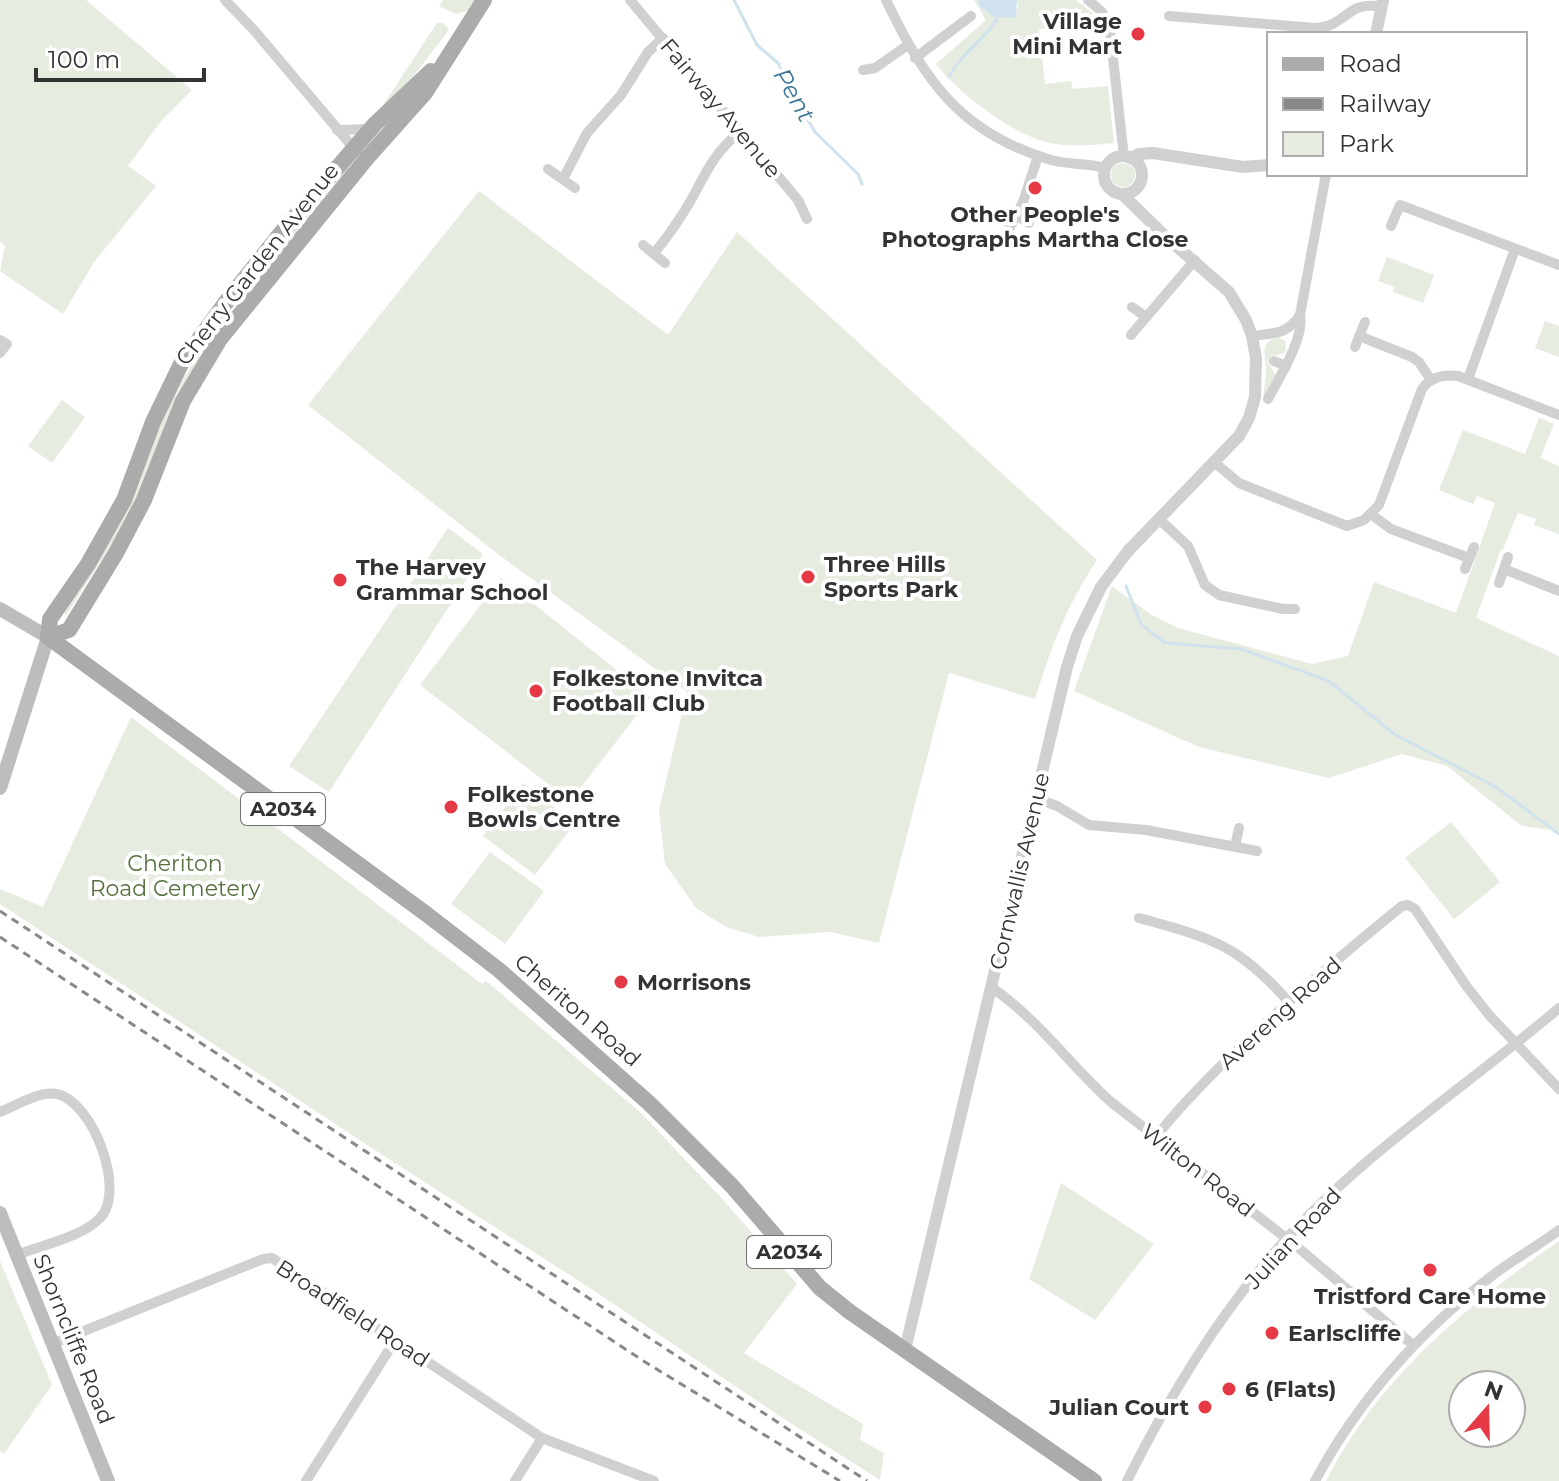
<svg xmlns="http://www.w3.org/2000/svg" width="1559" height="1481" viewBox="0 0 1559 1481" font-family="Montserrat,sans-serif">
<rect width="100%" height="100%" fill="#fff"/>
<!-- green -->
<g fill="#e6ecdf" fill-rule="evenodd">
<polygon points="0,0 86,0 192,90 161,121 128,166 156,186 94,262 63,314 0,271 5,246 0,242"/>
<polygon points="443,0 476,0 470,10 456,14 439,6"/>
<path d="M 974,0 L 978,0 L 979,6 L 993,17 L 1018,9 L 1017,0 L 1076,0 L 1094,14 L 1073,17 L 1066,26 L 1039,29 L 1045,84 L 1071,81 L 1073,89 L 1108,86 L 1114,143 C 1092,145 1069,148 1046,142 C 1011,133 957,92 936,64 L 986,20 Z"/>
<polygon points="437,23 443,23 448,28 447,33 410,80 376,116"/>
<circle cx="1123" cy="175" r="12"/>
<polygon points="347,166 350,170 222,321 224,311"/>
<path d="M 479,191 L 668,335 L 737,232 L 1097,560 C 1065,609 1052,645 1035,699 L 949,673 L 879,943 L 831,932 L 759,937 L 726,927 L 696,908 L 665,864 L 659,810 L 687,692 L 502,557 L 308,405 Z"/>
<polygon points="1387,257 1434,275 1423,303 1393,292 1394,287 1378,281"/>
<polygon points="1545,321 1559,326 1559,357 1535,348"/>
<path d="M 1279,337 L 1286,342 L 1285,353 L 1271,356 L 1268,362 L 1276,376 L 1264,399 C 1263,390 1266,381 1266,371 C 1266,355 1258,342 1279,337 Z"/>
<polygon points="208,344 177,397 131,515 66,615 61,611 171,402 191,366"/>
<polygon points="62,400 85,417 52,463 28,446"/>
<polygon points="1539,418 1554,424 1540,458 1559,466 1559,534 1534,525 1536,519 1518,513 1503,549 1501,549 1476,618 1559,656 1559,831 1522,826 1447,766 1402,754 1329,778 1199,747 1074,691 1112,586 1150,614 1178,628 1312,664 1348,656 1374,582 1456,613 1495,503 1477,496 1473,504 1439,490 1463,430 1525,454"/>
<polygon points="448,528 483,554 329,792 289,766"/>
<polygon points="501,578 651,697 570,801 420,685"/>
<polygon points="131,717 482,984 486,981 641,1113 725,1202 797,1284 744,1353 863,1424 860,1440 884,1453 880,1480 784,1419 593,1290 398,1165 0,904 0,889 43,907"/>
<polygon points="523,783 575,823 535,875 483,836"/>
<polygon points="1451,822 1500,882 1454,919 1405,858"/>
<polygon points="490,852 544,891 505,944 451,904"/>
<polygon points="1061,1183 1154,1244 1095,1320 1029,1279"/>
<path d="M 1559,1241 L 1559,1481 L 1326,1481 C 1379,1377 1465,1307 1559,1241 ZM 1511,1385 L 1511,1433 L 1463,1433 L 1463,1385 Z"/>
<polygon points="0,1261 52,1385 4,1454 0,1451"/>
</g>
<!-- water -->
<polygon fill="#cfe2ee" points="978,0 1017,0 1016,18 993,17 979,6"/>
<g fill="none" stroke-linecap="round" stroke-linejoin="round">
<!-- stream -->
<g stroke="#cfe2ee" stroke-width="3">
<polyline points="734,0 757,45 778,63 786,82 815,132 858,174 862,184"/>
<path d="M 949,77 C 961,53 984,41 997,19"/>
<polyline points="1126,586 1141,624 1165,643 1241,649 1329,681 1394,734 1496,787 1559,834"/>
</g>
<!-- minor -->
<g stroke="#d0d0d0" stroke-width="10">
<polyline points="225,0 253,29 357,152"/>
<polyline points="630,0 798,200 807,219"/>
<path d="M 886,0 C 925,81 960,133 1051,160 C 1069,165 1088,163 1106,168"/>
<polyline points="1088,0 1102,12 1110,31 1124,157"/>
<path d="M 1169,16 L 1315,28 C 1349,26 1345,0 1382,7"/>
<polyline points="915,58 971,16"/>
<polyline points="863,70 875,68 908,45"/>
<polyline points="337,130 371,129"/>
<polyline points="548,169 575,188"/>
<polyline points="563,179 587,133 621,95 648,52 663,38"/>
<polyline points="1017,216 1029,223"/>
<polyline points="1391,226 1400,205 1559,265"/>
<polyline points="1008,231 1023,202 1038,156"/>
<polyline points="643,245 665,263"/>
<path d="M 654,253 C 668,237 679,220 690,202 C 706,173 714,152 741,131"/>
<polyline points="1132,307 1146,317"/>
<polyline points="1131,335 1195,260"/>
<path d="M 1252,336 C 1274,333 1287,335 1300,315"/>
<polyline points="1359,336 1412,357 1419,362 1431,380"/>
<polyline points="0,340 7,344 0,353"/>
<polyline points="1355,347 1365,322"/>
<polyline points="1274,361 1286,366"/>
<polyline points="1468,379 1515,249"/>
<path d="M 1268,399 C 1279,378 1305,337 1300,315 L 1326,174"/>
<path d="M 1214,462 L 1239,483 L 1347,526 L 1364,520 L 1379,505 L 1422,389 C 1430,377 1444,374 1458,376 L 1559,415"/>
<polyline points="1372,515 1391,529 1469,558"/>
<polyline points="1159,519 1188,546 1205,585 1219,595 1283,609 1295,609"/>
<polyline points="1465,569 1474,547"/>
<polyline points="1504,569 1559,591"/>
<polyline points="1499,583 1508,557"/>
<polyline points="1036,798 1057,806 1089,825 1146,830 1257,851"/>
<polyline points="1235,846 1239,828"/>
<path d="M 1139,918 C 1212,938 1237,944 1289,1002"/>
<path d="M 991,987 C 1037,1018 1070,1065 1111,1102 L 1295,1245 L 1413,1345"/>
<path d="M 0,1112 C 17,1105 39,1091 57,1094 C 92,1101 127,1190 100,1218 C 84,1236 40,1246 17,1255"/>
<path d="M 1155,1138 C 1179,1107 1207,1079 1235,1052 C 1288,1001 1345,952 1402,906 L 1408,905 L 1415,909 L 1467,987 L 1490,1016 L 1559,1089"/>
<polyline points="54,1343 263,1259 272,1258 542,1438 654,1481"/>
<polyline points="306,1481 396,1339"/>
<polyline points="515,1481 542,1438"/>
<path d="M 1127,1481 C 1169,1397 1216,1319 1278,1248 C 1360,1155 1466,1087 1559,1008"/>
<path d="M 1315,1481 C 1359,1399 1419,1332 1493,1275 C 1514,1259 1538,1246 1559,1230"/>
</g>
<!-- tertiary -->
<g stroke="#d0d0d0" stroke-width="12">
<polyline points="1376,34 1383,0"/>
<circle cx="1123" cy="175" r="19"/>
<polyline points="1130,158 1139,154 1153,153 1243,167 1269,165"/>
<polyline points="905,1350 1067,667 1077,636 1101,587 1128,551 1239,436 1249,418 1255,397 1256,358 1252,336 1246,320 1229,292 1167,238 1122,194"/>
</g>
<!-- secondary -->
<g stroke="#bdbdbd" stroke-width="14">
<polyline points="0,609 48,637 0,788"/>
<polyline points="0,1213 108,1481"/>
</g>
<!-- primary -->
<g stroke="#ababab" stroke-width="16">
<polyline points="48,637 425,913 499,970 650,1104 732,1186 820,1288 850,1312 1094,1481"/>
<polyline points="48,637 69,630 116,553 144,500 183,401 220,339 367,158 425,93 484,0"/>
<polyline points="48,637 50,619 88,564 124,500 153,422 181,364 226,302 281,233 375,124 431,71"/>
</g>
<!-- rail -->
<g stroke="#888" stroke-width="3" stroke-dasharray="8 6" stroke-linecap="butt">
<polyline points="0,911 867,1481"/>
<polyline points="0,937 645,1362 840,1481"/>
</g>
</g>
<!-- markers -->
<g fill="#e63946" stroke="#fff" stroke-width="3">
<circle cx="1138" cy="34" r="8"/>
<circle cx="1035" cy="188" r="8"/>
<circle cx="808" cy="577" r="8"/>
<circle cx="340" cy="580" r="8"/>
<circle cx="536" cy="691" r="8"/>
<circle cx="451" cy="807" r="8"/>
<circle cx="621" cy="982" r="8"/>
<circle cx="1430" cy="1270" r="8"/>
<circle cx="1272" cy="1333" r="8"/>
<circle cx="1229" cy="1389" r="8"/>
<circle cx="1205" cy="1407" r="8"/>
</g>
<g text-anchor="middle" stroke-width="8" stroke-linejoin="round" paint-order="stroke">
<!-- shield labels -->
<g fill="#fff" stroke="#707070" stroke-width="2">
<rect x="241" y="793" width="84" height="32" rx="6"/>
<rect x="747" y="1236" width="84" height="32" rx="6"/>
</g>
<g font-size="20" font-weight="bold" fill="#333">
<text x="283" y="816">A2034</text>
<text x="789" y="1259">A2034</text>
</g>
<!-- poi labels -->
<g font-size="22" font-weight="bold" fill="#333" stroke="#fff" text-anchor="start">
<text x="1122" y="29" text-anchor="end">Village<tspan x="1122" dy="25">Mini Mart</tspan></text>
<text x="1035" y="222" text-anchor="middle">Other People's<tspan x="1035" dy="25">Photographs Martha Close</tspan></text>
<text x="824" y="572">Three Hills<tspan x="824" dy="25">Sports Park</tspan></text>
<text x="356" y="575">The Harvey<tspan x="356" dy="25">Grammar School</tspan></text>
<text x="552" y="686">Folkestone Invitca<tspan x="552" dy="25">Football Club</tspan></text>
<text x="467" y="802">Folkestone<tspan x="467" dy="25">Bowls Centre</tspan></text>
<text x="637" y="990">Morrisons</text>
<text x="1430" y="1304" text-anchor="middle">Tristford Care Home</text>
<text x="1288" y="1341">Earlscliffe</text>
<text x="1245" y="1397">6 (Flats)</text>
<text x="1189" y="1415" text-anchor="end">Julian Court</text>
</g>
<!-- street labels -->
<g font-size="22" fill="#333" stroke="#fff">
<text transform="translate(721 108) rotate(50)" y="8">Fairway Avenue</text>
<text transform="translate(257 264) rotate(-52)" y="8">Cherry Garden Avenue</text>
<text transform="translate(1019 871) rotate(-77)" y="8">Cornwallis Avenue</text>
<text transform="translate(578 1010) rotate(41)" y="8">Cheriton Road</text>
<text transform="translate(1280 1013) rotate(-42)" y="8">Avereng Road</text>
<text transform="translate(1198 1170) rotate(38)" y="8">Wilton Road</text>
<text transform="translate(1293 1238) rotate(-47)" y="8">Julian Road</text>
<text transform="translate(353 1313) rotate(33)" y="8">Broadfield Road</text>
<text transform="translate(74 1339) rotate(68)" y="8">Shorncliffe Road</text>
</g>
<!-- park labels -->
<g font-size="22" fill="#56703f" stroke="#fff">
<text x="175" y="871">Cheriton<tspan x="175" dy="25">Road Cemetery</tspan></text>
</g>
<!-- water labels -->
<g font-size="24" font-style="italic" fill="#3f7597" stroke="#fff">
<text transform="translate(794 95) rotate(60)" y="8">Pent</text>
</g>
</g>
<!-- legend -->
<rect x="1267" y="32" width="260" height="144" fill="#ffffff" stroke="#adadad" stroke-width="2"/>
<rect x="1283" y="58" width="40" height="12" fill="#ababab" stroke="#adadad" stroke-width="2"/>
<text x="1339" y="72" font-size="24" fill="#333333">Road</text>
<rect x="1283" y="98" width="40" height="12" fill="#888888" stroke="#adadad" stroke-width="2"/>
<text x="1339" y="112" font-size="24" fill="#333333">Railway</text>
<rect x="1283" y="132" width="40" height="24" fill="#e6ecdf" stroke="#adadad" stroke-width="2"/>
<text x="1339" y="152" font-size="24" fill="#333333">Park</text>
<!-- north arrow -->
<g transform="translate(1487 1409) rotate(20)"><circle r="38" fill="#ffffff" stroke="#adadad" stroke-width="2"/>
<path d="M0-6L14 30L0 20L-14 30Z" fill="#e63946"/>
<text y="-12" font-size="22" font-weight="bold" text-anchor="middle" fill="#333333">N</text>
</g>
<!-- scale -->
<path d="M36 68v12h168v-12" fill="none" stroke="#333333" stroke-width="4"/>
<text x="48" y="68" font-size="24" fill="#333333" stroke="#ffffff" stroke-width="6" paint-order="stroke">100 m</text>
</svg>
